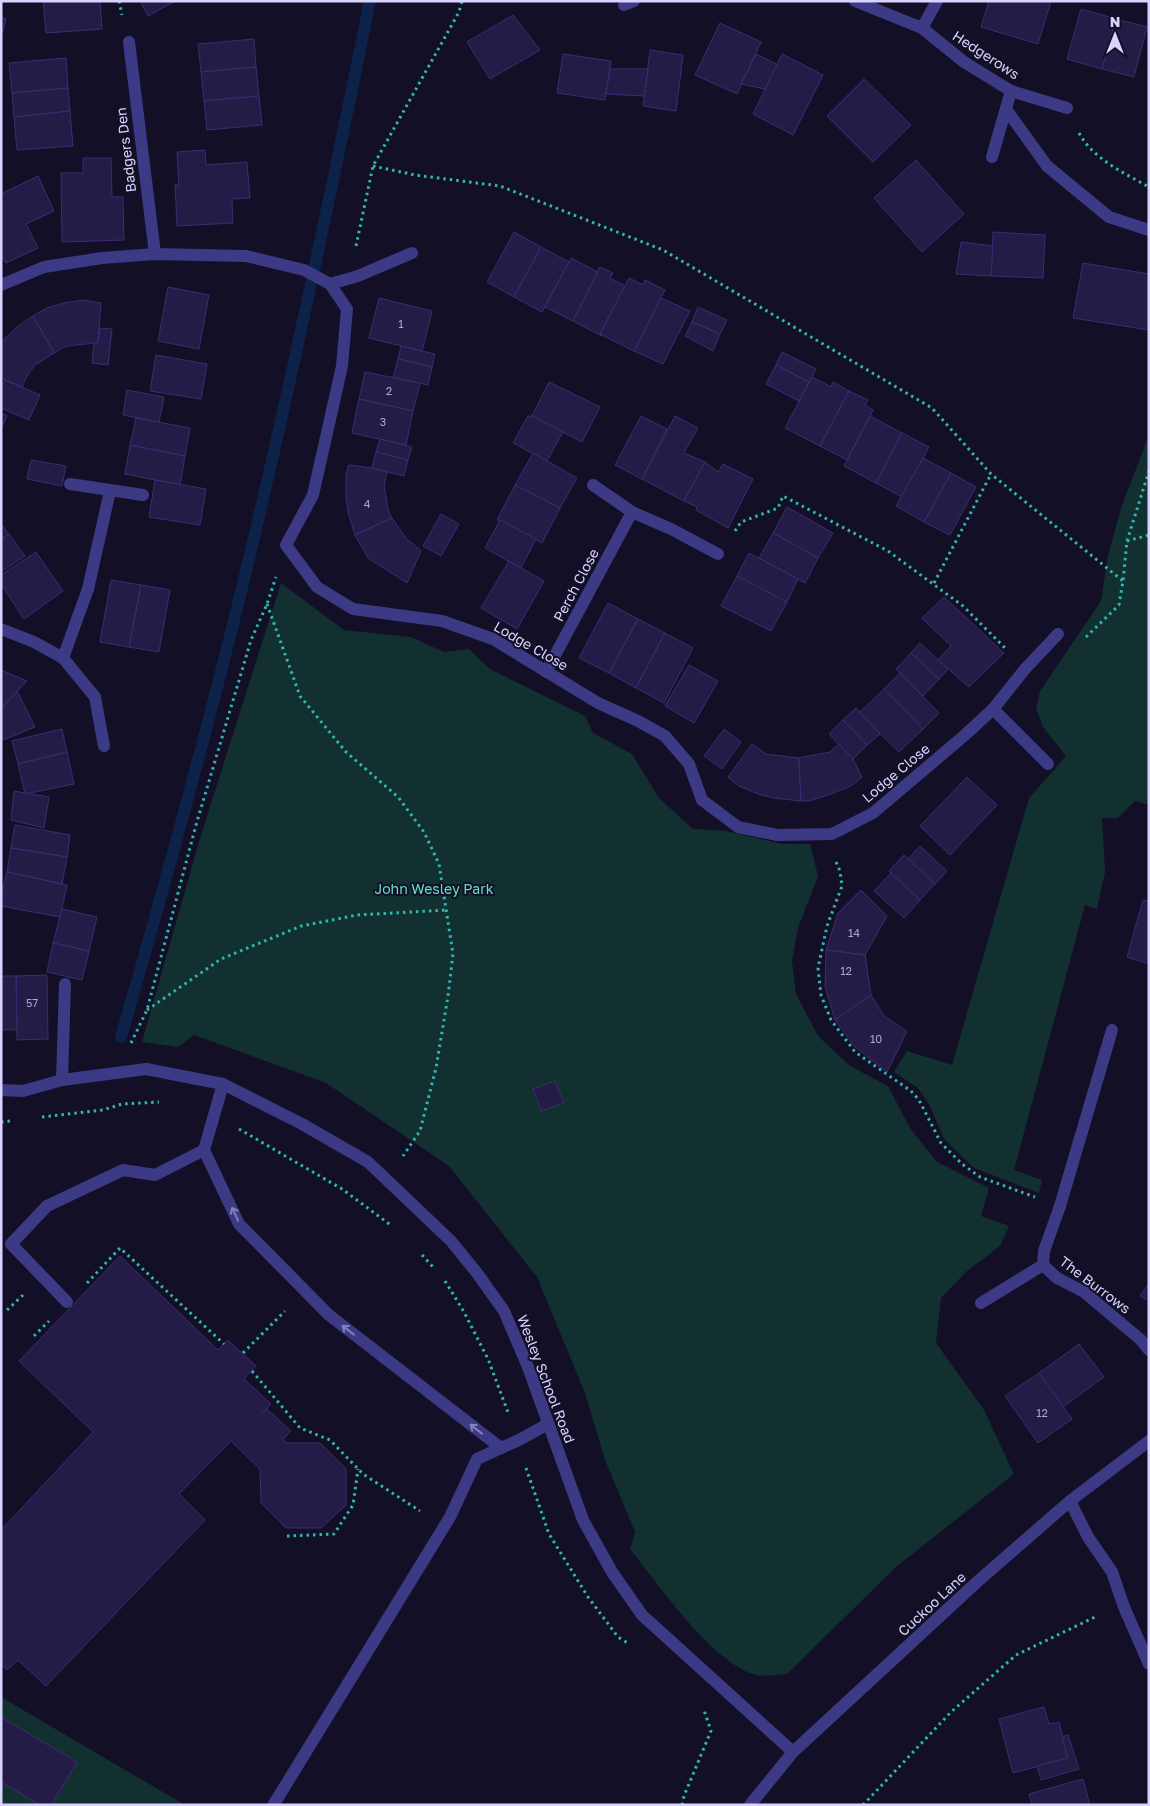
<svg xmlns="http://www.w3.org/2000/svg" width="1150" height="1806" viewBox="0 0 1150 1806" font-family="'Golos Text',sans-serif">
<rect width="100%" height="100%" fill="#130f26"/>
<!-- green -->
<g fill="#12302f">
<polygon points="1149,435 1149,805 1135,801 1118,818 1102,818 1105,872 1097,909 1085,905 1014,1170 1042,1180 1039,1193 974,1168 944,1139 930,1106 918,1088 894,1072 907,1051 952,1065 1029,798 1066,756 1043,727 1036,708 1040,691 1101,601 1108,556 1121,508"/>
<path d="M 281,583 L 344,630 L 411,637 L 444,652 L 469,649 L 490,669 L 585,716 L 593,733 L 632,754 L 659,798 L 693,829 L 726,831 L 782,844 L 810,844 L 818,876 L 798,928 L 792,961 L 796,994 L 818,1036 L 850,1066 L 888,1086 L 910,1128 L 937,1162 L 989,1188 L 981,1216 L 1009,1226 L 1000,1246 L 967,1271 L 941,1298 L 936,1343 L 984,1410 L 1014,1474 L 897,1566 L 787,1674 C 777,1674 762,1678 753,1674 C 710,1660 659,1585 630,1549 L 635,1532 L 605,1460 L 585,1393 L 537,1277 L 449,1166 L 326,1083 L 194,1035 L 178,1047 L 142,1042 L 201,835 Z"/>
<polygon points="1,1697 185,1805 1,1805"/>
</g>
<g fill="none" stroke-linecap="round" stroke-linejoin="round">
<!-- stream -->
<path stroke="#0c2248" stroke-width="12" d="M 121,1037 C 168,874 213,711 252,546 C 295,365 333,183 370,1"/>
</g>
<!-- building -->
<g fill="#241b47" stroke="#3b2d73">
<polygon points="43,1 100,1 102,29 46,33"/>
<polygon points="140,1 175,1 148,16"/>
<polygon points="989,1 1051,1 1038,44 981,27"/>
<polygon points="1081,9 1116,19 1102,69 1067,59"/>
<polygon points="513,15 540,50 490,79 467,42"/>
<polygon points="1,17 6,19 1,38"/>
<polygon points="1116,19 1147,27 1134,77 1102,69"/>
<polygon points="720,23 761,42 737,94 695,75"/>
<polygon points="254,39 256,67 201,72 198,44"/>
<polygon points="650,50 683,55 676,111 643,106"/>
<polygon points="563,54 611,61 605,100 557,93"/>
<polygon points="756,54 778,65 765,89 741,84"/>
<polygon points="782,54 823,75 793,135 753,114"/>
<polygon points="66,58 68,88 12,93 9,63"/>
<polygon points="256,67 259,96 204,101 201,72"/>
<polygon points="610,69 648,69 644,96 606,94"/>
<polygon points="864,79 911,125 873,162 827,116"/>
<polygon points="68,88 70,111 14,117 12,93"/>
<polygon points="259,96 262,125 207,130 204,101"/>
<polygon points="70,111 73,146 17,150 14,117"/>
<polygon points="205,150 206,165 247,162 250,198 232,199 233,223 177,226 175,184 179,186 177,152"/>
<polygon points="83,158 111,158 112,197 123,197 124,240 62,242 61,173 83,173"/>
<polygon points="916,160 964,214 922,252 874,198"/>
<polygon points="38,176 54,211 26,224 38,248 6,263 1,254 1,194"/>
<polygon points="514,232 541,247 514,297 487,282"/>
<polygon points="993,232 1045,235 1043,278 991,276"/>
<polygon points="961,242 993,246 991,276 956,274"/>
<polygon points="541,247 569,262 542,312 514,297"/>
<polygon points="571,258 598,272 573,321 545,307"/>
<polygon points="1083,263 1149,274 1149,330 1073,318"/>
<polygon points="600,267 613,273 610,278 625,286 600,334 602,336 573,321"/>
<polygon points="629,278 643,285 645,280 665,290 634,351 600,334"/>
<polygon points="168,287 209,295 199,349 158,341"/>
<polygon points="379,298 432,311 422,351 369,338"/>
<polygon points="661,298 690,311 663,364 634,351"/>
<polygon points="83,300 101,303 98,343 75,345 64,347 54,353 33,316 47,308 64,303"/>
<polygon points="698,307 727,320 720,334 692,322"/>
<polygon points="33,316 54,353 35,365 27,376 22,387 1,378 1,342 18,326"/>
<polygon points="692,322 720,334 713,351 685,336"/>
<polygon points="100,328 112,329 108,365 92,363 94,342 98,343"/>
<polygon points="401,346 435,354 432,367 398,359"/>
<polygon points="782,352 816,369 809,382 776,365"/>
<polygon points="156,355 207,364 201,399 150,391"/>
<polygon points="398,359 432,367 428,385 393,378"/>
<polygon points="776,365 809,382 799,401 766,384"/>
<polygon points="365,372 420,383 413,411 359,399"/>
<polygon points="812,377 831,387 833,382 849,391 820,446 785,428"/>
<polygon points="5,380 40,395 29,420 1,408 1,387"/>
<polygon points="549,382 600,407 582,442 532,416"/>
<polygon points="127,390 164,397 159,422 123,415"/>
<polygon points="849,391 868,400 865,405 873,410 847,460 820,446"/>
<polygon points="359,399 413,411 406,445 352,433"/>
<polygon points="1,413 7,416 1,429"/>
<polygon points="528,416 532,416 563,432 547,461 513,443"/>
<polygon points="641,416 667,429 642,479 615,465"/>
<polygon points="675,416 698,428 684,453 705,462 684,501 642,479"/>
<polygon points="870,416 902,433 876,483 844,466"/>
<polygon points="136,418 190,428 185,456 130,445"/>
<polygon points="902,433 929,447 902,497 876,483"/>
<polygon points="380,439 412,447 408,460 376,452"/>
<polygon points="130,445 185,456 180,485 125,474"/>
<polygon points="376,452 408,460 404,476 372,468"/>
<polygon points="533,453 577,478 560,508 515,485"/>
<polygon points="923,458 951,473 924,522 896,506"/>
<polygon points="31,460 66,466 62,486 27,479"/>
<polygon points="705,462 718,472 723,464 753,479 728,528 696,510 697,507 684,501"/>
<polygon points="349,465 372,468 387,472 384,485 388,510 392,518 355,535 348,512 346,497 346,474"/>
<polygon points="951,473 976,487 950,535 924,522"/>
<polygon points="155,480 206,489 200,525 149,517"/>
<polygon points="515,485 560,508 542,543 500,520 497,520"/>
<polygon points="787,507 833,533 818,558 773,533"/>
<polygon points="441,514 459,524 441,556 423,546"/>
<polygon points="392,518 406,538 421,551 407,583 368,558 355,535"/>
<polygon points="500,520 536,539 521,568 485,548"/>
<polygon points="1,524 9,534 1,540"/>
<polygon points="773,533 818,558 805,583 759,558"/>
<polygon points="9,534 25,556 1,572 1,540"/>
<polygon points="36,552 63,591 24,619 1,584 1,575"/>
<polygon points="749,553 798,579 787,602 737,576"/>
<polygon points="509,561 544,581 517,629 481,608"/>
<polygon points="737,576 787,602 771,631 721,606"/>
<polygon points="111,580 141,585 129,647 100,642"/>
<polygon points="141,585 170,590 159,652 129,647"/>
<polygon points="944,597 1004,653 969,687 938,660 951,646 922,618"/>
<polygon points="608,603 638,619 609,673 579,658"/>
<polygon points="638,619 665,633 636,688 609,673"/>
<polygon points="665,633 693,648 664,703 636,688"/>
<polygon points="920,643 948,669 939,679 911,653"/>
<polygon points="911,653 939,679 923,696 896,669"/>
<polygon points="689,665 718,681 694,723 665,706"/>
<polygon points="1,670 27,681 1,709"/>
<polygon points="900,673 939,713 923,729 884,689"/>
<polygon points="884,689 923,729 899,752 859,713"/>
<polygon points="17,691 35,727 3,740 1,736 1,709"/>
<polygon points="856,708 880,734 867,745 843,720"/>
<polygon points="843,720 867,745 853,759 829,734"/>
<polygon points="62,729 67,752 18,764 12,741"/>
<polygon points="724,729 741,742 722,769 704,756"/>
<polygon points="752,744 766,754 799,758 801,801 774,798 758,794 739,786 728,777"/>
<polygon points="839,744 853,759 862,777 851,786 831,794 809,801 801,801 799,758 830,752"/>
<polygon points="67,752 74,784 25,794 18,764"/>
<polygon points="967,777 997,805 950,855 920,826"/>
<polygon points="14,791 49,797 44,828 11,820"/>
<polygon points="15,825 70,835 67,857 11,848"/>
<polygon points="920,846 947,871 935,884 908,859"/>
<polygon points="11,848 67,857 62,884 7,872"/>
<polygon points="904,855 935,884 920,900 889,871"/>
<polygon points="7,872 67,885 60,917 1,906 1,897"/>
<polygon points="891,873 920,900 904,918 874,891"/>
<polygon points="861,890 887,916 865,955 826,950 838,913"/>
<polygon points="1143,900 1149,901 1149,964 1127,957"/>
<polygon points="62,909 97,917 89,951 53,943"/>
<polygon points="53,943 89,951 82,980 47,972"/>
<polygon points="826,950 865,955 871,995 835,1020 825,987"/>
<polygon points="47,975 48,1039 17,1040 16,976"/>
<polygon points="1,976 16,976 17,1030 1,1030"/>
<polygon points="871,995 884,1016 907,1031 887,1072 855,1047 835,1020"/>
<polygon points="555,1081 564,1103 541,1111 533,1089"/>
<polygon points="120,1256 218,1350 228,1340 256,1366 244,1379 271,1404 261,1415 267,1409 291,1431 283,1439 287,1443 320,1443 346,1469 346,1505 321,1528 286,1528 261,1503 260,1469 231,1441 179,1494 205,1520 46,1686 18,1660 7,1670 1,1664 1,1530 93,1432 19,1361"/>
<polygon points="1149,1283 1149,1301 1140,1296"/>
<polygon points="1079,1344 1104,1377 1063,1407 1039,1373"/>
<polygon points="1039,1373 1072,1419 1038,1443 1005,1396"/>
<polygon points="1044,1707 1049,1724 1059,1722 1068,1758 1013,1773 999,1719"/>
<polygon points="1,1717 77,1762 51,1805 40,1805 1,1782"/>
<polygon points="1068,1735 1079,1769 1041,1780 1037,1766 1068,1758 1062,1737"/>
<polygon points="1083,1779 1090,1805 1032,1805 1029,1794"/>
</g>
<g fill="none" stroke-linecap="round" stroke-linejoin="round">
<!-- path -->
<g stroke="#2fb8b0" stroke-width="3" stroke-dasharray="2.5 4" stroke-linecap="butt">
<polyline points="119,1 122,15"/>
<path d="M 1079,133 C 1093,159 1124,173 1149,187"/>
<polyline points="373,166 415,175 500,186 663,250 932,408 991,474 1123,581"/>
<polyline points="356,246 373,166 459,12 462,1"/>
<polyline points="735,531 741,522 778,508 783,496 888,551 963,606 1006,649"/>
<polyline points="1127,541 1149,535"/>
<polyline points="934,583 991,474"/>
<polyline points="267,604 300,696 346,752 398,797 424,832 439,864 453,954 448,996 436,1068 420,1131 403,1156"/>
<polyline points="1086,637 1119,605 1123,581 1127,541 1149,471"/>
<polyline points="836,862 840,871 842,886 827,926 818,968 821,995 831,1020 855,1052 911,1091 919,1100 941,1143 962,1164 980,1177 1035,1197"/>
<polyline points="147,1010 221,959 301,926 357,915 447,910"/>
<polyline points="131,1043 147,1010 196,825 251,640 267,604 276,577"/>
<polyline points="42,1117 103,1110 122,1104 159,1102"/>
<polyline points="1,1122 11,1121"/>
<polyline points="239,1129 342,1189 392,1226"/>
<polyline points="422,1255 433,1267"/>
<polyline points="445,1281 464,1312 488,1359 509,1415"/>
<polyline points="87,1283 120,1248 224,1344"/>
<polyline points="7,1310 23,1295"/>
<polyline points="34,1336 49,1321"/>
<polyline points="243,1353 285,1311"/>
<polyline points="252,1371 300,1428 330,1440 363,1474 420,1511"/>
<polyline points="526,1468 549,1534 588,1597 618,1637 629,1644"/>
<polyline points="287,1536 334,1534 353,1505 358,1469"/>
<polyline points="682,1805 684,1796 711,1731 704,1710"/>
<polyline points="863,1805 951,1712 1016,1655 1097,1616"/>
</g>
<!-- service -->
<g stroke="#3d3a85" stroke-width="12">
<polyline points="1006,109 1047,166 1109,217 1149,230"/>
<polyline points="70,484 143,495"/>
<polyline points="88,589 110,491"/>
<polyline points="63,658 95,697 104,746"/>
<polyline points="62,1080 65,984"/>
<polyline points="223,1084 204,1150 239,1224 329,1315 501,1448 519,1440 548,1424"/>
<polyline points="1060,1206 1112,1030"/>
<polyline points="67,1302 11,1244 47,1206 123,1170 155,1175 204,1150"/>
<polyline points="274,1804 450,1517 477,1459 501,1448"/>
</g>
<!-- minor -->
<g stroke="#3d3a85" stroke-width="12">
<polyline points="855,1 922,28 964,62 1011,91 1067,108"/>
<polyline points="624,5 634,1"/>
<polyline points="922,28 937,1"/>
<polyline points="129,42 155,254"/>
<polyline points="992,157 1011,91"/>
<polyline points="330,284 358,276 412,253"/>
<polyline points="1,285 44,267 102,258 155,254 246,256 304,270 330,284 347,309 342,366 313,495 286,545 317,587 353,609 442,621 493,639 598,703 638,721 665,736 689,764 702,800 738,827 777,835 832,834 873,813 965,735 993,709 1025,669 1058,634"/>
<polyline points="593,485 632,512 671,529 718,554"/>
<polyline points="1,629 34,642 63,658 88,589"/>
<polyline points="546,672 632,512"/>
<polyline points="993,709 1048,764"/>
<polyline points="1,1090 23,1091 62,1080 146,1069 223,1084 302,1124 368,1162 451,1241 477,1273 504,1311 528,1367 583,1520 612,1572 642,1615 793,1752"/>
<polyline points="1060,1206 1044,1251 1043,1265 1057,1278 1084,1292 1141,1340 1149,1350"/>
<polyline points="981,1303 1043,1265"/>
<polyline points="1070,1501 1088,1537 1112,1572 1124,1607 1149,1664"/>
</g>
<!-- tertiary -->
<polyline stroke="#3d3a85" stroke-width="12" points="750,1805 793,1752 977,1582 1070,1501 1149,1441"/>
</g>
<!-- one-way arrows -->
<defs><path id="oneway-shaft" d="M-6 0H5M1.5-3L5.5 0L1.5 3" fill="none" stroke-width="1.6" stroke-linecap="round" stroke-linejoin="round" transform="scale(1.25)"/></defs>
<g stroke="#837fbc">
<use href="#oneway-shaft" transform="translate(235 1214) rotate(-115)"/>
<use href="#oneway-shaft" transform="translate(348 1330) rotate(-142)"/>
<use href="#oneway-shaft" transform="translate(476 1429) rotate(-142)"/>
</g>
<g text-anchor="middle" stroke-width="4" stroke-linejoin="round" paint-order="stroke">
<!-- number labels -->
<g font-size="11" fill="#aca6d1">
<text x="401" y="328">1</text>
<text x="389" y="395">2</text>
<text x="383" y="426">3</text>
<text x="367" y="508">4</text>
<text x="854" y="937">14</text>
<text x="846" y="975">12</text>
<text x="32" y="1007">57</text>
<text x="876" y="1043">10</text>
<text x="1042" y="1417">12</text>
</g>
<!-- street labels -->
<g font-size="14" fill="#d9d4ff" stroke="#130f26">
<text transform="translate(986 55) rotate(33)" y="5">Hedgerows</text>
<text transform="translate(126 150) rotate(-97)" y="5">Badgers Den</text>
<text transform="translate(576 585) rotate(-62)" y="5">Perch Close</text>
<text transform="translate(531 646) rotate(30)" y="5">Lodge Close</text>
<text transform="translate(896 773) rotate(-40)" y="5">Lodge Close</text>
<text transform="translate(1095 1285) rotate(37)" y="5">The Burrows</text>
<text transform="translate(546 1379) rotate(69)" y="5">Wesley School Road</text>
<text transform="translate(932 1604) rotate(-43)" y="5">Cuckoo Lane</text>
</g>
<!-- park labels -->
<g font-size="14" fill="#5fe0c0" stroke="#130f26">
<text x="434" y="894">John Wesley Park</text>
</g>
</g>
<!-- border -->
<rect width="1150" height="1806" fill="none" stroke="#d9d4ff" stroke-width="5"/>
<!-- north arrow -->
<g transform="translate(1115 35)" stroke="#130f26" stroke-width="4" paint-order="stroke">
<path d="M0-4L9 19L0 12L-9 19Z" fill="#d9d4ff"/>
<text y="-8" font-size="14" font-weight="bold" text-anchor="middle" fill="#d9d4ff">N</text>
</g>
</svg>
